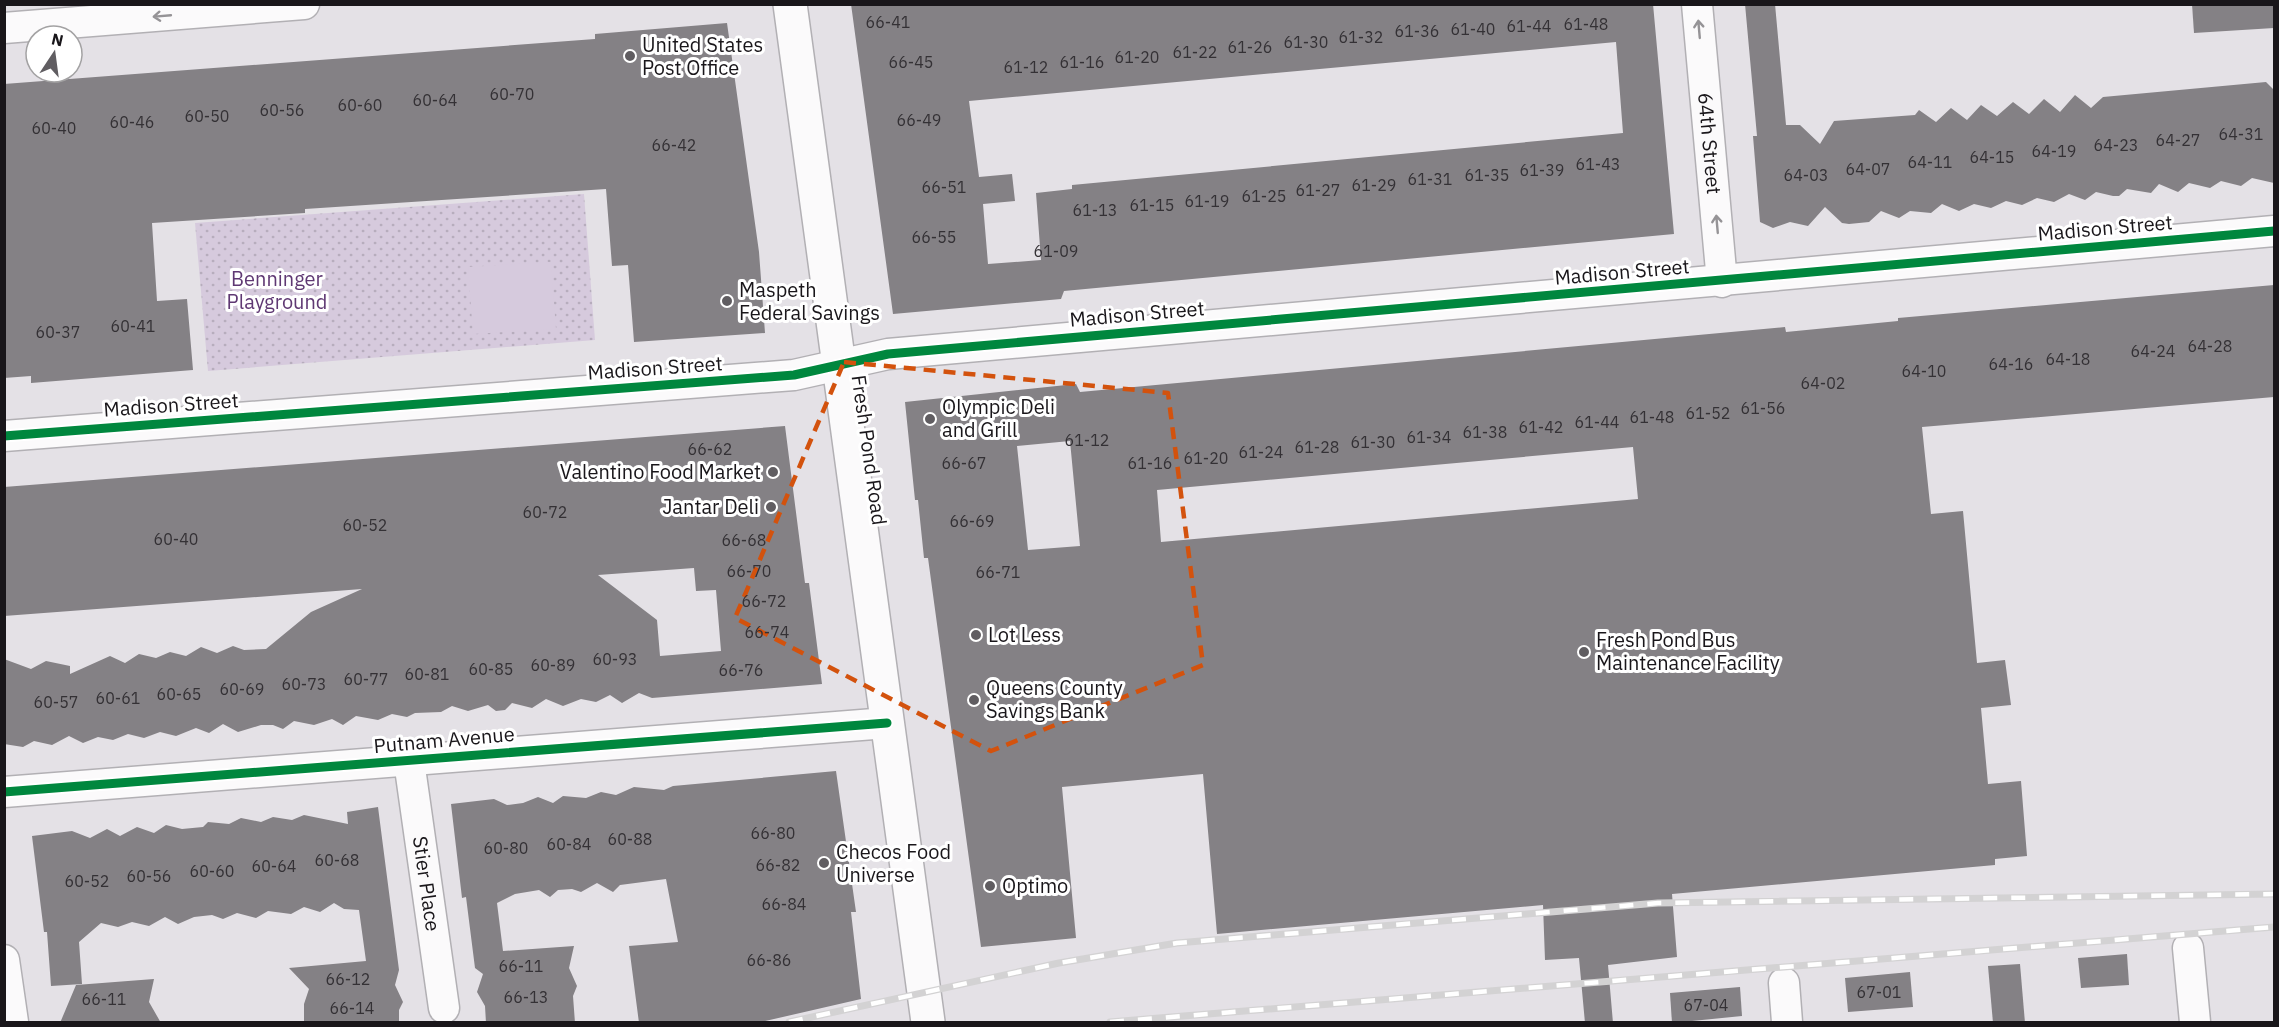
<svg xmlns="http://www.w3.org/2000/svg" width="2279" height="1027" viewBox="0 0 2279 1027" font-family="'IBM Plex Sans',sans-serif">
<defs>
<pattern id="grass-dots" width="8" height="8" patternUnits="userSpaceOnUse" patternTransform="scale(1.5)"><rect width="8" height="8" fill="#d6cadd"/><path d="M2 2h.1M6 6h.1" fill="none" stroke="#b7adbd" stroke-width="1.8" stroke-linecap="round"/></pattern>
</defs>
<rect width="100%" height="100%" fill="#e4e1e6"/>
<!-- grass -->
<polygon fill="url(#grass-dots)" points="584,194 595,340 208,371 195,223"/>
<!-- garden -->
<polygon fill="#d6cadd" points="551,262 556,329 473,334 468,267"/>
<!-- building -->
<g fill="#848185" fill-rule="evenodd">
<path d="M 851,4 L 1653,4 L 1674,234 L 1064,291 L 1061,299 L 893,314 ZM 1616,42 L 1623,133 L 1072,185 L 1072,189 L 1036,193 L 1041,260 L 988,264 L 983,204 L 1015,201 L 1012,174 L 979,177 L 969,101 Z"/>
<polygon points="1745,4 1775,4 1786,125 1800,125 1820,144 1834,121 1915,115 1919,110 1936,122 1951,108 1967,120 1981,105 1997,116 2013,102 2029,114 2044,99 2060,112 2075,95 2091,108 2103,97 2266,82 2274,90 2274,183 2252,178 2241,186 2221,181 2210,188 2189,183 2178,192 2159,184 2151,193 2127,189 2119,196 2113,196 2096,192 2085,200 2069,194 2054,202 2037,198 2022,205 2006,201 1991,208 1974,204 1959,211 1942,204 1931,213 1910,211 1899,218 1881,211 1869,222 1849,224 1842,223 1825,207 1808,226 1790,222 1773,228 1760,222 1753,136 1757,136"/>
<polygon points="2192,4 2274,4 2274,28 2194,33"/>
<polygon points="727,23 759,252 765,333 634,342 628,265 612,266 606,189 305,209 305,213 152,223 157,301 187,299 193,370 31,383 31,376 4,378 4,84 595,39 595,34"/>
<path d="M 2274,285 L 2274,397 L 1922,427 L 1931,514 L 1963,511 L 1977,663 L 2005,660 L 2011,705 L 1981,708 L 1988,784 L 2021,781 L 2027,856 L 1995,859 L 1995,865 L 1672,894 L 1677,957 L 1608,965 L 1613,1023 L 1585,1023 L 1579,958 L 1545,960 L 1543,905 L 1217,934 L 1203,774 L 1062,787 L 1076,938 L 981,947 L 928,558 L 924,558 L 918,500 L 915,500 L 905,402 L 1076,384 L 1080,392 L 1785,327 L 1786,332 L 1898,321 L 1898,318 ZM 1070,441 L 1080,546 L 1028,550 L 1017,446 ZM 1633,447 L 1638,499 L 1161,542 L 1157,490 Z"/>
<path d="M 785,426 L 805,583 L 809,583 L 822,684 L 652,698 L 639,693 L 622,703 L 610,695 L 596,702 L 581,699 L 563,706 L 546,699 L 532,708 L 512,703 L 505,710 L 496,711 L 488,705 L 468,711 L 452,706 L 441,712 L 415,713 L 407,717 L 392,714 L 378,720 L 356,716 L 343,725 L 332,719 L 314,725 L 294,721 L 283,729 L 273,725 L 261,725 L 238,732 L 223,724 L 209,733 L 196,728 L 176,736 L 160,732 L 144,738 L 128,734 L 113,740 L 98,737 L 83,743 L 69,736 L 52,745 L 34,741 L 23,747 L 4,744 L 4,659 L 31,669 L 46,661 L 70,666 L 70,674 L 110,656 L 125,663 L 139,654 L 156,658 L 170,652 L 186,656 L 201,647 L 217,653 L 233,646 L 244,650 L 266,649 L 311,612 L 362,589 L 4,616 L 4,487 ZM 694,568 L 696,591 L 716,590 L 721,651 L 660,656 L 657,620 L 598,575 Z"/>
<polygon points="836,771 856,912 851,912 861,999 761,1022 639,1023 629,946 678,942 666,879 620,885 613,892 597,883 581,892 572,889 558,890 550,897 539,890 515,894 497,903 503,951 574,946 569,968 577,986 573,996 575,1023 486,1023 485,1006 477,992 483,974 475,968 466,897 462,898 451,804 494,799 507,805 523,803 538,797 553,803 563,796 586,798 601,792 616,795 634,787 664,790 673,786"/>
<polygon points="378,807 399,970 395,985 403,1002 399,1010 399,1023 304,1023 304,1004 309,989 289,968 366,961 359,910 344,909 334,903 320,912 304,907 291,914 268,911 256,918 237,913 223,919 212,915 194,917 178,924 165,917 149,926 132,922 118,927 101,923 79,942 82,984 51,986 47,932 44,932 32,836 72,831 90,838 107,829 120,836 137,827 154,833 166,825 182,829 203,827 208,822 229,824 241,818 261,822 273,817 292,820 304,815 348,824 347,812"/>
<polygon points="2127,954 2129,985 2081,988 2078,958"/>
<polygon points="2020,964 2025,1023 1993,1023 1988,966"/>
<polygon points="1910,972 1913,1007 1848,1012 1845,978"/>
<polygon points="154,979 149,1002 161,1023 60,1023 76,985"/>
<polygon points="1740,987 1742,1016 1672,1023 1670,993"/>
</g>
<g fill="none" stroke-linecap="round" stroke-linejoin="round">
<defs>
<g id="minor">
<path id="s1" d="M 1697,4 L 1722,282"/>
<polyline points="4,28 304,4"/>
<polyline points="4,436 794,375 888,354 2274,231"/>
<path id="s2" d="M 409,761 L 444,1008"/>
<polyline points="4,792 887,723"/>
<polyline points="2188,948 2195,1022"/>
<polyline points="4,960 13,1022"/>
<polyline points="1784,983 1787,1022"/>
</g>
<polyline id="secondary" points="790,4 928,1022"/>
</defs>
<!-- minor casing -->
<use href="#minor" stroke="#b2b0b4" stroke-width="33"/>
<!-- secondary casing -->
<use href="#secondary" stroke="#b2b0b4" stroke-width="36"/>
<!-- minor -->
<use href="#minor" stroke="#fbfafb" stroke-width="30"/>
<!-- secondary -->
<use href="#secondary" stroke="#fbfafb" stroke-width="33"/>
<defs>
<g id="rail">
<polyline points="789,1022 1059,963 1177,943 1658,903 2274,894"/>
<polyline points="1110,1022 2274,927"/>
</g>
</defs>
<!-- rail casing -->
<use href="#rail" stroke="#d3d2d3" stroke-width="7"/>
<!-- rail -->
<use href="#rail" stroke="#fff" stroke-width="4.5" stroke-dasharray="14" stroke-linecap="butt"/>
<defs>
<g id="cycleway">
<polyline points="4,436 794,375 888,354 2274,231"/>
<polyline points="4,792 887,723"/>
</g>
</defs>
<!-- cycleway casing -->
<use href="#cycleway" stroke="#fff" stroke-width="13"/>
<!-- cycleway -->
<use href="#cycleway" stroke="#00873e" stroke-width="9"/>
</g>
<!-- one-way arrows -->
<defs><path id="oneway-shaft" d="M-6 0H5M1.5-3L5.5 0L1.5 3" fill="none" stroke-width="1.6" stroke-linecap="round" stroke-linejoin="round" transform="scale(1.5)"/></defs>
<g stroke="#959396">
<use href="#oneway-shaft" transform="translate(162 16) rotate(175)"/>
<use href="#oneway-shaft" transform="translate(1699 29) rotate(-95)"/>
<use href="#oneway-shaft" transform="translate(1717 224) rotate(-95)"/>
</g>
<!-- marked area -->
<path fill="none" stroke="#d3520d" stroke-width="4.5" stroke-dasharray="12 8" stroke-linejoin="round" d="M 844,362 L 1168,393 L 1203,665 L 991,751 L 735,618 Z"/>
<!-- markers -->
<g fill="#605d61" stroke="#fff" stroke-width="2">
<circle cx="630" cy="56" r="6"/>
<circle cx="727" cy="301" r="6"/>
<circle cx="930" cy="419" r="6"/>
<circle cx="773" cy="472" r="6"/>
<circle cx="771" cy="507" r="6"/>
<circle cx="976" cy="635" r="6"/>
<circle cx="1584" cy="652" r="6"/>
<circle cx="974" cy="700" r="6"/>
<circle cx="824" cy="863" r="6"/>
<circle cx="990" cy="886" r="6"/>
</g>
<g text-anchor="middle" stroke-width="6" stroke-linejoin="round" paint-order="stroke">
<!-- number labels -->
<g font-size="16" fill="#343135">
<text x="888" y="28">66-41</text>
<text x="1586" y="30">61-48</text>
<text x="1529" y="32">61-44</text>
<text x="1473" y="35">61-40</text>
<text x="1417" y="37">61-36</text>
<text x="1361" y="43">61-32</text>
<text x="1306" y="48">61-30</text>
<text x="1250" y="53">61-26</text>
<text x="1195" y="58">61-22</text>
<text x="1137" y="63">61-20</text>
<text x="911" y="68">66-45</text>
<text x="1082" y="68">61-16</text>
<text x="1026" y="73">61-12</text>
<text x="512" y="100">60-70</text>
<text x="435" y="106">60-64</text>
<text x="360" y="111">60-60</text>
<text x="282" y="116">60-56</text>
<text x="207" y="122">60-50</text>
<text x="919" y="126">66-49</text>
<text x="132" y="128">60-46</text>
<text x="54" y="134">60-40</text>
<text x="2241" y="140">64-31</text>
<text x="2178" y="146">64-27</text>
<text x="674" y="151">66-42</text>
<text x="2116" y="151">64-23</text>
<text x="2054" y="157">64-19</text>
<text x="1992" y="163">64-15</text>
<text x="1930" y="168">64-11</text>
<text x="1598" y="170">61-43</text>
<text x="1868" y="175">64-07</text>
<text x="1542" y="176">61-39</text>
<text x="1487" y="181">61-35</text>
<text x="1806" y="181">64-03</text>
<text x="1430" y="185">61-31</text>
<text x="1374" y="191">61-29</text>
<text x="944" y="193">66-51</text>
<text x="1318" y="196">61-27</text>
<text x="1264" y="202">61-25</text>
<text x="1207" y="207">61-19</text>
<text x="1152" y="211">61-15</text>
<text x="1095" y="216">61-13</text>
<text x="934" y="243">66-55</text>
<text x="1056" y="257">61-09</text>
<text x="133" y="332">60-41</text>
<text x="58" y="338">60-37</text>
<text x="2210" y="352">64-28</text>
<text x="2153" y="357">64-24</text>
<text x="2068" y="365">64-18</text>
<text x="2011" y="370">64-16</text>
<text x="1924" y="377">64-10</text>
<text x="1823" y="389">64-02</text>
<text x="1763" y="414">61-56</text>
<text x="1708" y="419">61-52</text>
<text x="1652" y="423">61-48</text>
<text x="1597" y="428">61-44</text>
<text x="1541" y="433">61-42</text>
<text x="1485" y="438">61-38</text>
<text x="1429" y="443">61-34</text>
<text x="1087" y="446">61-12</text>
<text x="1373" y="448">61-30</text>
<text x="1317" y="453">61-28</text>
<text x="710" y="455">66-62</text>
<text x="1261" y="458">61-24</text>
<text x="1206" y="464">61-20</text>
<text x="964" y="469">66-67</text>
<text x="1150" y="469">61-16</text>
<text x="545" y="518">60-72</text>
<text x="972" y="527">66-69</text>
<text x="365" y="531">60-52</text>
<text x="176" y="545">60-40</text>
<text x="744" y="546">66-68</text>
<text x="749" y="577">66-70</text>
<text x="998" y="578">66-71</text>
<text x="764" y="607">66-72</text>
<text x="767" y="638">66-74</text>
<text x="615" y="665">60-93</text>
<text x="553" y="671">60-89</text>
<text x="491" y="675">60-85</text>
<text x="741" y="676">66-76</text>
<text x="427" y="680">60-81</text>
<text x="366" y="685">60-77</text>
<text x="304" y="690">60-73</text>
<text x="242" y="695">60-69</text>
<text x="179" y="700">60-65</text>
<text x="118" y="704">60-61</text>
<text x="56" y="708">60-57</text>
<text x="773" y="839">66-80</text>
<text x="630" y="845">60-88</text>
<text x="569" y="850">60-84</text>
<text x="506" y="854">60-80</text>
<text x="337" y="866">60-68</text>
<text x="778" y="871">66-82</text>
<text x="274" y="872">60-64</text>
<text x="212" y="877">60-60</text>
<text x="149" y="882">60-56</text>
<text x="87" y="887">60-52</text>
<text x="784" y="910">66-84</text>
<text x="769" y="966">66-86</text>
<text x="521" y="972">66-11</text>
<text x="348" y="985">66-12</text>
<text x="1879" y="998">67-01</text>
<text x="526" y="1003">66-13</text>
<text x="104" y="1005">66-11</text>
<text x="1706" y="1011">67-04</text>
<text x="352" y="1014">66-14</text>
</g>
<!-- poi labels -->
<g font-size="20" fill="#19161a" stroke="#fff" text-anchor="start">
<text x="642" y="52">United States<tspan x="642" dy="23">Post Office</tspan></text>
<text x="739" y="297">Maspeth<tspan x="739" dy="23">Federal Savings</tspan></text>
<text x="942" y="414">Olympic Deli<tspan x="942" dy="23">and Grill</tspan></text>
<text x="761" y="479" text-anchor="end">Valentino Food Market</text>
<text x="759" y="514" text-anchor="end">Jantar Deli</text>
<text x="988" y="642">Lot Less</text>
<text x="1596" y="647">Fresh Pond Bus<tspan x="1596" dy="23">Maintenance Facility</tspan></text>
<text x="986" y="695">Queens County<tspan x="986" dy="23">Savings Bank</tspan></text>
<text x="836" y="859">Checos Food<tspan x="836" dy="23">Universe</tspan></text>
<text x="1002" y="893">Optimo</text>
</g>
<!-- street labels -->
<g font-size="20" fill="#19161a" stroke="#fff">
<text dy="7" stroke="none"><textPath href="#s1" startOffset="140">64th Street</textPath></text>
<text transform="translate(2105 228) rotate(-5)" y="7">Madison Street</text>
<text transform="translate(1622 272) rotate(-5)" y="7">Madison Street</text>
<text transform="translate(1137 314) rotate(-5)" y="7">Madison Street</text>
<text transform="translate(655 368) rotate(-4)" y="7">Madison Street</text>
<text transform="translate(171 405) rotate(-4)" y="7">Madison Street</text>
<text transform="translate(869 450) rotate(82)" y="7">Fresh Pond Road</text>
<text transform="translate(444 740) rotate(-5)" y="7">Putnam Avenue</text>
<text dy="7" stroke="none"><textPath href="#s2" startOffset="124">Stier Place</textPath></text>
</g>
<!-- park labels -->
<g font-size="20" fill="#5f3873" stroke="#fff">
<text x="277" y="286">Benninger<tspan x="277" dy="23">Playground</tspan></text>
</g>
</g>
<!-- border -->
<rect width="2279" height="1027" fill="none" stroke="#19161a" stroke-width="12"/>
<!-- north arrow -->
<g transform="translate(54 54) rotate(13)"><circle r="28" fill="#ffffff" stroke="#a3a2a3" stroke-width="1.5"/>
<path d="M0-4.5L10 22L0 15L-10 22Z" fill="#605d61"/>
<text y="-9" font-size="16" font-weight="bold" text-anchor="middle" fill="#19161a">N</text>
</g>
</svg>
